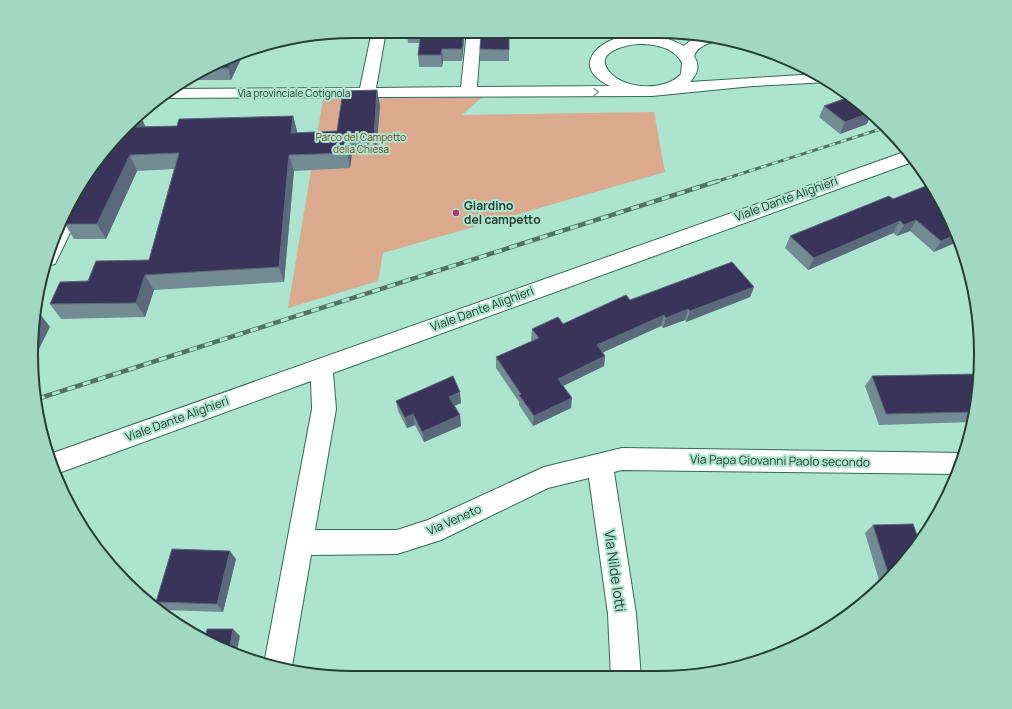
<svg xmlns="http://www.w3.org/2000/svg" width="1012" height="709" viewBox="0 0 1012 709" font-family="Manrope,sans-serif">
<rect width="100%" height="100%" fill="#ace4cf"/>
<!-- green -->
<polygon fill="#daa98e" points="482,97 462,115 654,112 665,172 383,253 378,281 288,308 323,99"/>
<g fill="none" stroke-linecap="round" stroke-linejoin="round">
<defs>
<g id="minor">
<path d="M 372,31 L 386,31 L 376,88 L 461,87 L 467,31 L 481,31 L 477,87 L 610,86 C 569,67 598,39 630,35 C 648,33 668,37 684,46 C 694,35 708,35 722,38 L 720,40 C 710,43 698,45 694,56 C 700,66 698,73 690,82 L 817,74 L 829,82 L 753,86 L 652,96 L 161,98 L 171,89 L 360,88 ZM 641,44 C 656,44 675,48 682,63 L 681,74 C 665,92 622,90 608,70 C 594,51 629,44 641,44 Z"/>
<polygon points="907,151 915,161 333,373 336,409 315,530 397,530 428,520 544,467 622,448 964,453 958,474 622,470 614,472 636,614 641,678 611,678 608,614 589,478 548,488 441,540 397,554 311,555 291,672 264,664 312,409 311,381 56,474 50,454"/>
<polygon points="85,184 89,185 91,189 55,264 46,266 56,230"/>
</g>
</defs>
<!-- minor casing -->
<use href="#minor" stroke="#346958" stroke-width="2"/>
<!-- minor -->
<use href="#minor" fill="#fff" fill-rule="evenodd"/>
<defs>
<polyline id="rail-far1" points="715,182 887,127"/>
<polyline id="rail" points="37,399 718,181"/>
</defs>
<!-- rail-far1 casing -->
<use href="#rail-far1" stroke="#527266" stroke-width="3"/>
<!-- rail casing -->
<use href="#rail" stroke="#527266" stroke-width="4.5"/>
<!-- rail-far1 -->
<use href="#rail-far1" stroke="#ace4cf" stroke-width="2" stroke-dasharray="6" stroke-linecap="butt"/>
<!-- rail -->
<use href="#rail" stroke="#ace4cf" stroke-width="3" stroke-dasharray="8" stroke-linecap="butt"/>
</g>
<!-- wall -->
<g fill="#738c94">
<polygon points="407,31 465,31 462,61 443,61 442,67 419,67 418,55 420,43 408,43"/>
<polygon points="509,31 509,61 480,61 480,49"/>
<polygon points="243,55 231,80 194,80 193,77"/>
<polygon points="377,90 380,106 376,153 352,154 350,168 294,171 284,282 154,290 145,317 61,319 50,304 88,281 149,260 174,169 137,171 106,239 74,239 65,224 84,186 84,185 111,141 140,116 146,127 177,126 293,116 297,131 297,133 337,131"/>
<polygon points="824,106 867,124 840,134 819,117"/>
<polygon points="893,199 956,231 934,252 910,231 897,236 893,233 808,270 785,248 790,236"/>
<polygon points="754,287 750,297 686,322 685,320 663,328 661,326 603,352 605,356 604,366 563,386 571,408 533,426 519,405 519,402 496,368 496,357 532,341 531,340 532,329 563,324 630,300"/>
<polygon points="979,374 975,418 973,422 879,425 865,386 872,376"/>
<polygon points="396,401 461,403 454,406 460,415 461,426 424,442 415,425 407,428 398,411"/>
<polygon points="873,525 920,543 886,583 881,587 865,533"/>
<polygon points="236,559 223,612 164,610 156,602"/>
</g>
<!-- shaded-wall -->
<g fill="#5c697d">
<polygon points="464,31 465,31 462,61 462,49"/>
<polygon points="442,49 443,61 442,67 441,55"/>
<polygon points="243,55 231,80 228,68 232,60"/>
<polygon points="377,90 380,106 376,153 374,137"/>
<polygon points="870,113 871,114 867,124 840,134 845,122"/>
<polygon points="140,116 146,128 134,127 137,119"/>
<polygon points="293,116 297,131 296,149 291,133"/>
<polygon points="349,139 352,154 350,168 347,153"/>
<polygon points="130,155 137,171 106,239 97,224"/>
<polygon points="289,155 294,171 284,282 279,267"/>
<polygon points="916,220 910,231 897,236 904,225"/>
<polygon points="900,221 893,233 808,270 814,258"/>
<polygon points="957,234 960,241 934,252 941,241"/>
<polygon points="145,275 154,290 145,317 136,303"/>
<polygon points="754,287 750,297 686,322 690,311"/>
<polygon points="688,309 685,320 663,328 666,318"/>
<polygon points="38,311 50,327 37,353 35,350 34,319"/>
<polygon points="664,315 661,326 595,356 597,345"/>
<polygon points="605,356 604,366 557,389 558,379"/>
<polygon points="460,392 461,403 450,408 449,397"/>
<polygon points="572,398 571,408 533,426 534,416"/>
<polygon points="413,414 415,425 407,428 405,418"/>
<polygon points="460,415 461,426 424,442 422,432"/>
<polygon points="230,551 236,559 223,612 217,604"/>
<polygon points="233,629 240,636 236,655 229,652"/>
</g>
<!-- building -->
<g fill="#3a345a" stroke="#5c697d">
<polygon points="407,31 464,31 462,49 442,49 441,55 418,55 421,31"/>
<polygon points="481,31 509,31 509,50 480,49"/>
<polygon points="232,60 228,68 213,68"/>
<polygon points="377,90 374,137 349,139 347,153 289,155 279,267 145,275 136,303 50,304 60,282 88,281 96,261 149,260 179,153 130,155 97,224 65,224 87,180 111,141 137,119 134,127 177,126 179,119 293,116 291,133 337,131 343,91"/>
<polygon points="849,97 870,113 845,122 824,106"/>
<polygon points="931,184 956,231 957,234 941,241 916,220 904,225 900,221 814,258 790,236 889,196 893,199"/>
<polygon points="732,262 754,287 690,311 688,309 666,318 664,315 597,345 605,356 558,379 572,398 534,416 519,395 521,394 496,357 539,338 532,329 558,317 563,324 626,295 630,300"/>
<polygon points="34,311 38,311 34,319"/>
<polygon points="979,374 975,412 886,414 872,376"/>
<polygon points="453,376 460,392 449,397 460,415 422,432 413,414 405,418 396,401"/>
<polygon points="913,524 920,543 890,579 873,525"/>
<polygon points="172,549 230,551 217,604 156,602"/>
<polygon points="207,629 233,629 229,652 205,640"/>
</g>
<!-- one-way arrows -->
<defs><path id="oneway-chevron" d="M-2-3.5L2.5 0L-2 3.5" fill="none" stroke-width="1.6" stroke-linecap="round" stroke-linejoin="round"/></defs>
<use stroke="#939e9a" href="#oneway-chevron" transform="translate(596 92) rotate(-1)"/>
<!-- markers -->
<circle fill="#b4327c" stroke="#ace4cf" stroke-width="1.5" cx="456" cy="213" r="4"/>
<g text-anchor="middle" stroke-width="4" stroke-linejoin="round" paint-order="stroke">
<!-- far-street labels -->
<g font-size="10" fill="#273d35" stroke="#ace4cf">
<text x="294" y="97">Via provinciale Cotignola</text>
</g>
<!-- far-park labels -->
<g font-size="10" fill="#7c401b" stroke="#ace4cf">
<text x="361" y="141">Parco del Campetto<tspan x="361" dy="12">della Chiesa</tspan></text>
</g>
<!-- street labels -->
<g font-size="12" fill="#273d35" stroke="#ace4cf">
<text transform="translate(786 199) rotate(-20)" y="4">Viale Dante Alighieri</text>
<text transform="translate(482 309) rotate(-20)" y="4">Viale Dante Alighieri</text>
<text transform="translate(177 419) rotate(-20)" y="4">Viale Dante Alighieri</text>
<text transform="translate(780 461) rotate(1)" y="4">Via Papa Giovanni Paolo secondo</text>
<text transform="translate(454 520) rotate(-24)" y="4">Via Veneto</text>
</g>
<!-- poi labels -->
<g font-size="12" font-weight="bold" fill="#273d35" stroke="#ace4cf" text-anchor="start">
<text x="464" y="210">Giardino<tspan x="464" dy="14">del campetto</tspan></text>
</g>
<!-- near-street labels -->
<g font-size="14" fill="#273d35" stroke="#ace4cf">
<text transform="translate(615 571) rotate(82)" y="5">Via Nilde Iotti</text>
</g>
</g>
<!-- crop -->
<path d="M0 0H1012V709H0ZM354 38H658A316 316 0 0 1 974 354V355A316 316 0 0 1 658 671H354A316 316 0 0 1 38 355V354A316 316 0 0 1 354 38Z" fill="#a1d7c3" fill-rule="evenodd"/>
<path fill="none" stroke="#273d35" stroke-width="2" d="M354 38H658A316 316 0 0 1 974 354V355A316 316 0 0 1 658 671H354A316 316 0 0 1 38 355V354A316 316 0 0 1 354 38Z"/>
</svg>
